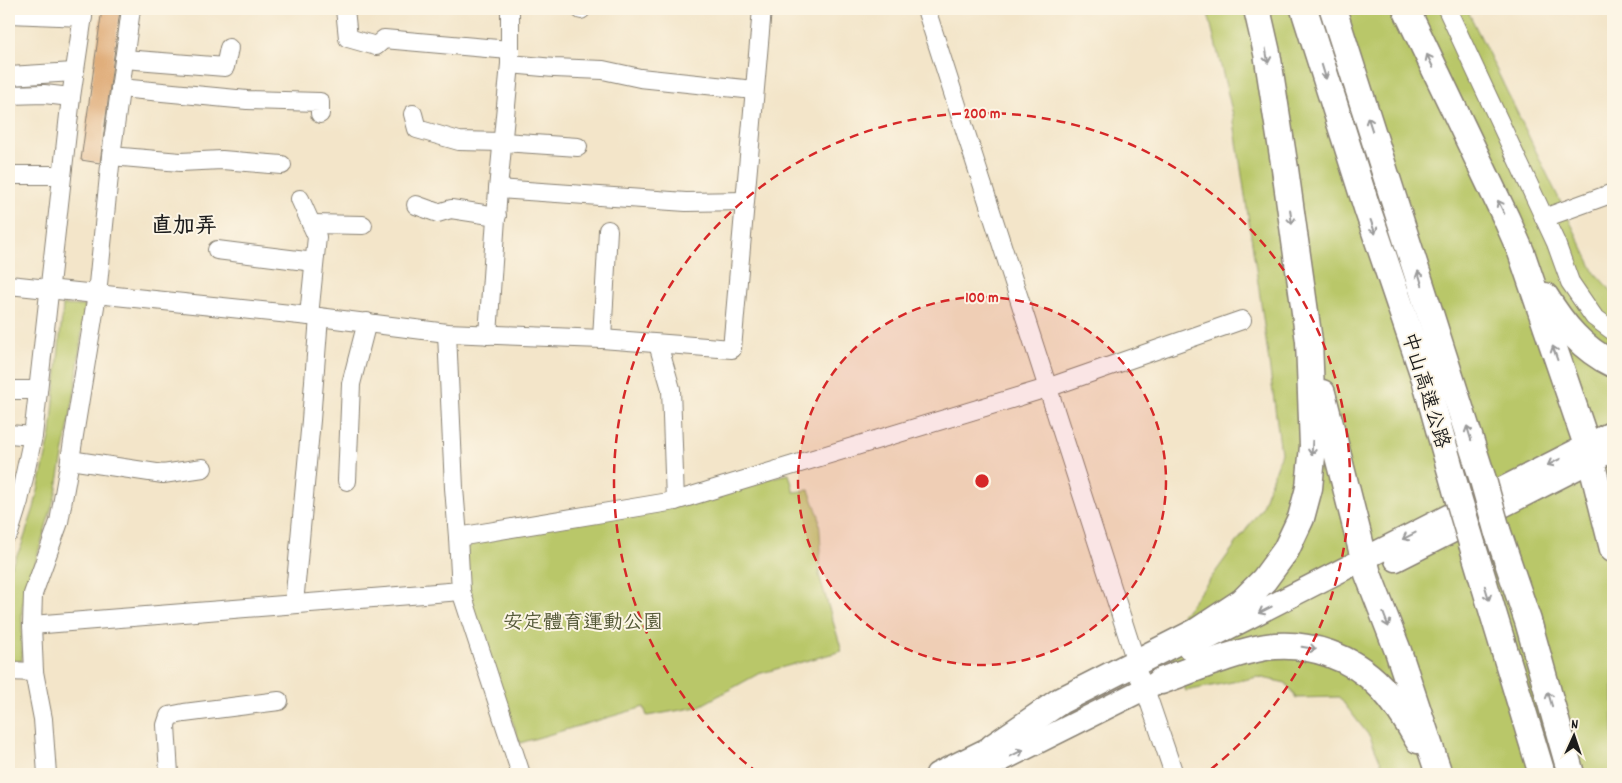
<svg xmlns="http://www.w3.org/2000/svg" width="1622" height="783" viewBox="0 0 1622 783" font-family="Dekko,'LXGW WenKai TC',sans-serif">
<rect width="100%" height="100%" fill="#fcf5e5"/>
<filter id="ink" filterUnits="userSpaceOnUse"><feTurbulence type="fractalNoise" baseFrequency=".02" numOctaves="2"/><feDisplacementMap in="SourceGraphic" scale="10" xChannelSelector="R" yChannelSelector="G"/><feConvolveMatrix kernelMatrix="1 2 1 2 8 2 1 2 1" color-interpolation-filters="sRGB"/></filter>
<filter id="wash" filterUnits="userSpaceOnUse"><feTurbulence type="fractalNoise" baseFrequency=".0096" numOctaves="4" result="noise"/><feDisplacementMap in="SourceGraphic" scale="20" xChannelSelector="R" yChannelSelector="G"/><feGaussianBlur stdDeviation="1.12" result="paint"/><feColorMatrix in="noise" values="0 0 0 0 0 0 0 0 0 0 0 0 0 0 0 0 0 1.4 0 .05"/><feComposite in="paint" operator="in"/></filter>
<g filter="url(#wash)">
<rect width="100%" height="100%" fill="#f3e5c9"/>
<!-- green -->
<g fill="#b9c769" stroke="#6a7242">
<polygon points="1207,9 1467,9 1595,273 1613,293 1613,774 1386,774 1370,737 1339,697 1296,698 1286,683 1258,677 1186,691 1159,633 1178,620 1209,581 1261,509 1281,453 1261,303 1233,115"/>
<polygon points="63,305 85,306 75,391 56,493 22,607 22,661 9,660 9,570 21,547 34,508 51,433"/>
<polygon points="789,474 794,492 809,490 819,516 821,549 819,575 842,651 758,674 698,707 647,716 644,707 520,743 466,590 462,543"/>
</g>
<g id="blocks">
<!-- building -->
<polygon fill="#e0ae7b" points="102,9 120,10 100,163 81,160"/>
</g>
</g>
<g filter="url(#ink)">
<use href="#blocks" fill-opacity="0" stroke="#888072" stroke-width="1"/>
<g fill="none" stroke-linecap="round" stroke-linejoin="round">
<defs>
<g id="minor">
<polyline points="345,9 348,38 376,46 384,39 509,50"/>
<polyline points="926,9 1136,662 1138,674 1145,689 1174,774"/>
<polyline points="1447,9 1556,243 1570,282 1594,317 1613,331"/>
<polyline points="581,10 581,9"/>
<polyline points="9,14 83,17"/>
<polyline points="124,59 225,67 229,48"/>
<polyline points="510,64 554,68 603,70 640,78 754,90"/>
<polyline points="9,76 74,72"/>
<polyline points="120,88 247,100 320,102 320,114"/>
<polyline points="9,95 44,94 71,97"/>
<polyline points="413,114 417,129 459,141 503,142 578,147"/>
<polyline points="111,156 180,162 222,160 282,165"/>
<polyline points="9,175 62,175"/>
<polyline points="498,189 686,202 745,201"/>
<polyline points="300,199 317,237 309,316"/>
<polyline points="416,205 438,213 451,209 497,216"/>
<polyline points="1544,218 1613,193"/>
<polyline points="311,224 363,225"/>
<polyline points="217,250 314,262"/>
<polyline points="9,285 319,317 447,333 602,339 732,349 762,9"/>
<polyline points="447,333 454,488 458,537 461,591 521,774"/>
<polyline points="488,335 498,189 510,64 510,9"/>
<polyline points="602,339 608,230"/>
<polyline points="658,344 671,389 675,501"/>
<polyline points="9,390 38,390"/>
<polyline points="9,434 33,436"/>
<polyline points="70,460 163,474 203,468"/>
<polyline points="347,481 351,384 367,322"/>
<polyline points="9,533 19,501 33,436 71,97 84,9"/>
<polyline points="458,537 675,501 1047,388 1242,320"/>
<polyline points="294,604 311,420 319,317"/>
<polyline points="32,625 461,591"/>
<polyline points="9,671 34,672"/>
<polyline points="47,774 43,719 34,672 32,625 33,594 59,522 70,460 97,294 111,156 131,9"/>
<polyline points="169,774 166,725 169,716 184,713 279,701"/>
</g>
<g id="major">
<polyline points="1396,560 1613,450"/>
<polyline points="1189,648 1613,432"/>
<polyline points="937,774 1008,739"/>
<polyline points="974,774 1176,673"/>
</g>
<g id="highway">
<polyline points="1304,9 1367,208 1425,379 1458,497"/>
<polyline points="1333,9 1483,480"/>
<polyline points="1406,9 1506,218 1521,252 1587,445 1613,549"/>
<path d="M 1545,296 C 1563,325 1582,349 1613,364"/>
<polyline points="1322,393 1368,574 1398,651 1439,774"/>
<polyline points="1497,530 1528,621 1571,774"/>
<polyline points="1473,547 1542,774"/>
<path d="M 1161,681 C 1195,669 1231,653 1266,647 C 1308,641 1353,657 1381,687 C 1395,702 1408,722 1418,740"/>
<polyline points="993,747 1060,701 1196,632 1243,601 1264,580 1286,550 1301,518 1309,488 1313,446 1309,341 1285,169 1267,53 1257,9"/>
</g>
</defs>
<!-- minor casing -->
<use href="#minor" stroke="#888072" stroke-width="20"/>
<!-- major casing -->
<use href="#major" stroke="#888072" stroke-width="25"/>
<!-- highway casing -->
<use href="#highway" stroke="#888072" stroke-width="29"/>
<!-- minor -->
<use href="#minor" stroke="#fff" stroke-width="18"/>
<!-- major -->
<use href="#major" stroke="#fff" stroke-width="22"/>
<!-- highway -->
<use href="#highway" stroke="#fff" stroke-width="26"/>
<defs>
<g id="highway-bridge">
<polyline points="1483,480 1497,530"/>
<polyline points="1458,497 1473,547"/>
</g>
</defs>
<!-- highway-bridge casing -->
<use href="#highway-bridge" stroke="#888072" stroke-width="29" stroke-linecap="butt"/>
<!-- highway-bridge -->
<use href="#highway-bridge" stroke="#fff" stroke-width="26"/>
</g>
<!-- one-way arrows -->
<defs><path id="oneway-shaft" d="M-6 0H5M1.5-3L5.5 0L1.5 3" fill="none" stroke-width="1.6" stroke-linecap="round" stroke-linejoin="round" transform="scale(1.25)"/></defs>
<g stroke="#999">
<use href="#oneway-shaft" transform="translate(1267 56) rotate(80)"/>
<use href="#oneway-shaft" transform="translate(1430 61) rotate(-115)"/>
<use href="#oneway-shaft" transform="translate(1324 72) rotate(73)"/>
<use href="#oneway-shaft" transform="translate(1370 124) rotate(-108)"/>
<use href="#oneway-shaft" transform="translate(1501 207) rotate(-116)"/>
<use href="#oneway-shaft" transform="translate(1291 217) rotate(83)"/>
<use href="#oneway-shaft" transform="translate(1373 227) rotate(71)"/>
<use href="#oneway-shaft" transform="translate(1420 278) rotate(-107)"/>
<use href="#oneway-shaft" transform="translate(1555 353) rotate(-109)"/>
<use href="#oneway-shaft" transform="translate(1469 433) rotate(-107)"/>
<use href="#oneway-shaft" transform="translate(1312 448) rotate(93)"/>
<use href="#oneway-shaft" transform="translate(1554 462) rotate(153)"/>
<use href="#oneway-shaft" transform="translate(1409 536) rotate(153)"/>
<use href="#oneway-shaft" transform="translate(1487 593) rotate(73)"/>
<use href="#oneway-shaft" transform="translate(1265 610) rotate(153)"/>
<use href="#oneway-shaft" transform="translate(1386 620) rotate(69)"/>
<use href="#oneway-shaft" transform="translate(1309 648) rotate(9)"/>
<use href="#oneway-shaft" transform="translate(1550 699) rotate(-106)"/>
<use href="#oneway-shaft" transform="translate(1017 753) rotate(-27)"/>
</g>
</g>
<!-- distance rings -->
<circle cx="982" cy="481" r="184" fill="#d62828" fill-opacity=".12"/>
<g fill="none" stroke="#d62828" stroke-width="2.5" stroke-dasharray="9 6">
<circle cx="982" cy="481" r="184"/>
<path d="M758 773A368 368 0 1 1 1206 773"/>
</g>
<g text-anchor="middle" stroke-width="4" stroke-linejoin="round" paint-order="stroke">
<!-- street labels -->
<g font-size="20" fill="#1c1c1c" stroke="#fcf5e5">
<text transform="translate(1427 390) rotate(73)" y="7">中山高速公路</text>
</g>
<!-- park labels -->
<g font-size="20" fill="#535837" stroke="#fcf5e5">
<text x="583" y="628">安定體育運動公園</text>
</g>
<!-- quarter labels -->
<g font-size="22" font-weight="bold" fill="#1c1c1c" stroke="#fcf5e5">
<text x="184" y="232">直加弄</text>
</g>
</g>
<circle cx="982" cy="481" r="8" fill="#d62828" stroke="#fcf5e5" stroke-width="2.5"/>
<g font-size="15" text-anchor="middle" font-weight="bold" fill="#d62828" stroke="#fcf5e5" stroke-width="4" stroke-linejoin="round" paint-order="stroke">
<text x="982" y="118">200 m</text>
<text x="982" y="302">100 m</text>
</g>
<!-- margin -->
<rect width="1622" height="783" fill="none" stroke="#fcf5e5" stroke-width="30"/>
<!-- north arrow -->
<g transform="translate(1574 736) rotate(3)" stroke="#fcf5e5" stroke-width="4" paint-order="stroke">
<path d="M0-4L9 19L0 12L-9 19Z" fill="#1c1c1c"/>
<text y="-8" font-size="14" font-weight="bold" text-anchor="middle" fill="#1c1c1c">N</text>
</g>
</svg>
